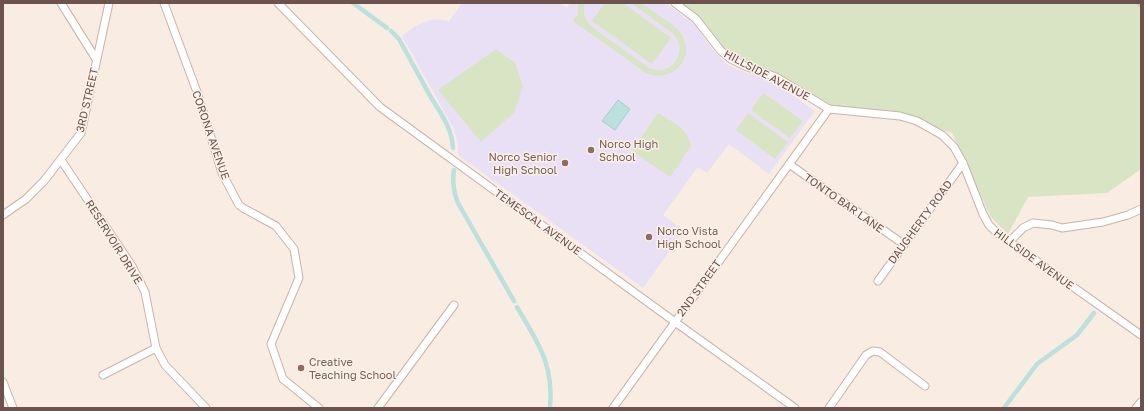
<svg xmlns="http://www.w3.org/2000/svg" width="1144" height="411" viewBox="0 0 1144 411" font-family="'Golos Text',sans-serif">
<rect width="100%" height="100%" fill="#f9ece3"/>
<!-- education -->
<polygon fill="#e9e0f5" points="462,3 560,3 567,8 570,3 666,3 693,23 713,50 728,65 741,71 772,80 815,111 769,174 729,144 707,173 698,167 663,215 684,231 643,288 458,155 458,143 453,127 402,36 414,27 427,21 435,19 449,21"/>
<!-- green -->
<g fill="#d8e4c4">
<path d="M 578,3 L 585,3 C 582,13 585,20 592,27 L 649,68 C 673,78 691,49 671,32 L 631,3 C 644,3 648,7 658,15 C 667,21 678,27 683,37 C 695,61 670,83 646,73 L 573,21 L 576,15 L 578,16 Z"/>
<polygon points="605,3 623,3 671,38 652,64 592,21"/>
<polygon points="675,3 1141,3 1141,169 1107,193 1028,197 1008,234 991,217 952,133 917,121 829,109 776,77 731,59 696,19"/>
<polygon points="496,49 515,63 523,86 514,113 481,142 438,90"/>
<polygon points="763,93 803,121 790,138 751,110"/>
<path d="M 658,113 C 671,121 689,129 691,146 L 670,177 L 632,151 Z"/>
<polygon points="748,113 788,142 775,159 736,130"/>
</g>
<!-- water -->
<polygon fill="#bbe0dd" stroke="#a2d0ce" points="618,100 630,109 615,130 602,121"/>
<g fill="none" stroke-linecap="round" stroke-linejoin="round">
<!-- stream -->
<polyline stroke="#a2d0ce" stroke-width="1.5" points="1136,3 1141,7"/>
<!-- canal -->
<g stroke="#bbe0dd" stroke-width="4.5">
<polyline points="353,3 387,28"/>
<polyline points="391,31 399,39 428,92"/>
<path d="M 429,94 C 439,111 452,127 453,148"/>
<path d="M 454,170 C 452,180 454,194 458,203 L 514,301"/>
<path d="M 517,307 C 538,343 554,364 550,408"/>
<polyline points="1004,408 1037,364 1077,335 1094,313"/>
</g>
<defs>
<g id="minor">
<polyline points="61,3 96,59"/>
<polyline points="164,3 197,92 222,173 239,205 243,208 276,226 294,249 299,278 271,344 283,379 319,408"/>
<polyline points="278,3 380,107 675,322 795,408"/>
<polyline points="675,3 696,19 721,51 731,59 745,66 776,77 829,109 900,116 917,121 942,135 954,147 963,163 983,214 989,225 997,233 1141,335"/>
<polyline points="61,160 132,266 145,292 156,348 165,365 206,408"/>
<polyline points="789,164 899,241"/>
<polyline points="3,215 26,199 44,181 81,133 109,3"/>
<polyline points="1009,242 1023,228 1033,223 1052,225 1062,228 1103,222 1128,215 1141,209"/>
<polyline points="878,281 963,163"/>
<polyline points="103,375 156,348"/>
<polyline points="3,382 13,408"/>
<polyline points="378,408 454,305"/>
<polyline points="613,408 829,109"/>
<polyline points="829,408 866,355 873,351 880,352 925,386"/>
<polyline points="1136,408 1141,402"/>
</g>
</defs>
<!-- minor casing -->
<use href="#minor" stroke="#c8b3ac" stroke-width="9"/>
<!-- minor -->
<use href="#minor" stroke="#fff" stroke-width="7"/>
</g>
<!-- markers -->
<g fill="#8d6e63" stroke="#fcf1e9" stroke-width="1.5">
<circle cx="591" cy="150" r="4"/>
<circle cx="565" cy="163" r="4"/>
<circle cx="649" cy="237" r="4"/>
<circle cx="301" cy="368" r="4"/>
</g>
<g text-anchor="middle" stroke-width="3" stroke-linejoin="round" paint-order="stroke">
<!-- street labels -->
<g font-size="11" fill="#6e524d" stroke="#fcf1e9">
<text transform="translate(767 75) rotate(28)" y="4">HILLSIDE AVENUE</text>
<text transform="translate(87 100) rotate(-77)" y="4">3RD STREET</text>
<text transform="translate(211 135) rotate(71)" y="4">CORONA AVENUE</text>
<text transform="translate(844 203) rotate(35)" y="4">TONTO BAR LANE</text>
<text transform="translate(538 222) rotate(36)" y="4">TEMESCAL AVENUE</text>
<text transform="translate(920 222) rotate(-54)" y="4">DAUGHERTY ROAD</text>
<text transform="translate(114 242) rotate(58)" y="4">RESERVOIR DRIVE</text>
<text transform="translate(1034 259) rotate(36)" y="4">HILLSIDE AVENUE</text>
<text transform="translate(699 288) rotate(-54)" y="4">2ND STREET</text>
</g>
<!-- education labels -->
<g font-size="11" fill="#785e54" stroke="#fcf1e9" text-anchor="start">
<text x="599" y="148">Norco High<tspan x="599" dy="13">School</tspan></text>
<text x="557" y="161" text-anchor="end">Norco Senior<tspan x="557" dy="13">High School</tspan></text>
<text x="657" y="235">Norco Vista<tspan x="657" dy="13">High School</tspan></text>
<text x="309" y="366">Creative<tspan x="309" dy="13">Teaching School</tspan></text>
</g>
</g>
<!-- border -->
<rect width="1144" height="411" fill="none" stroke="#6e524d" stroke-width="8"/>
</svg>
